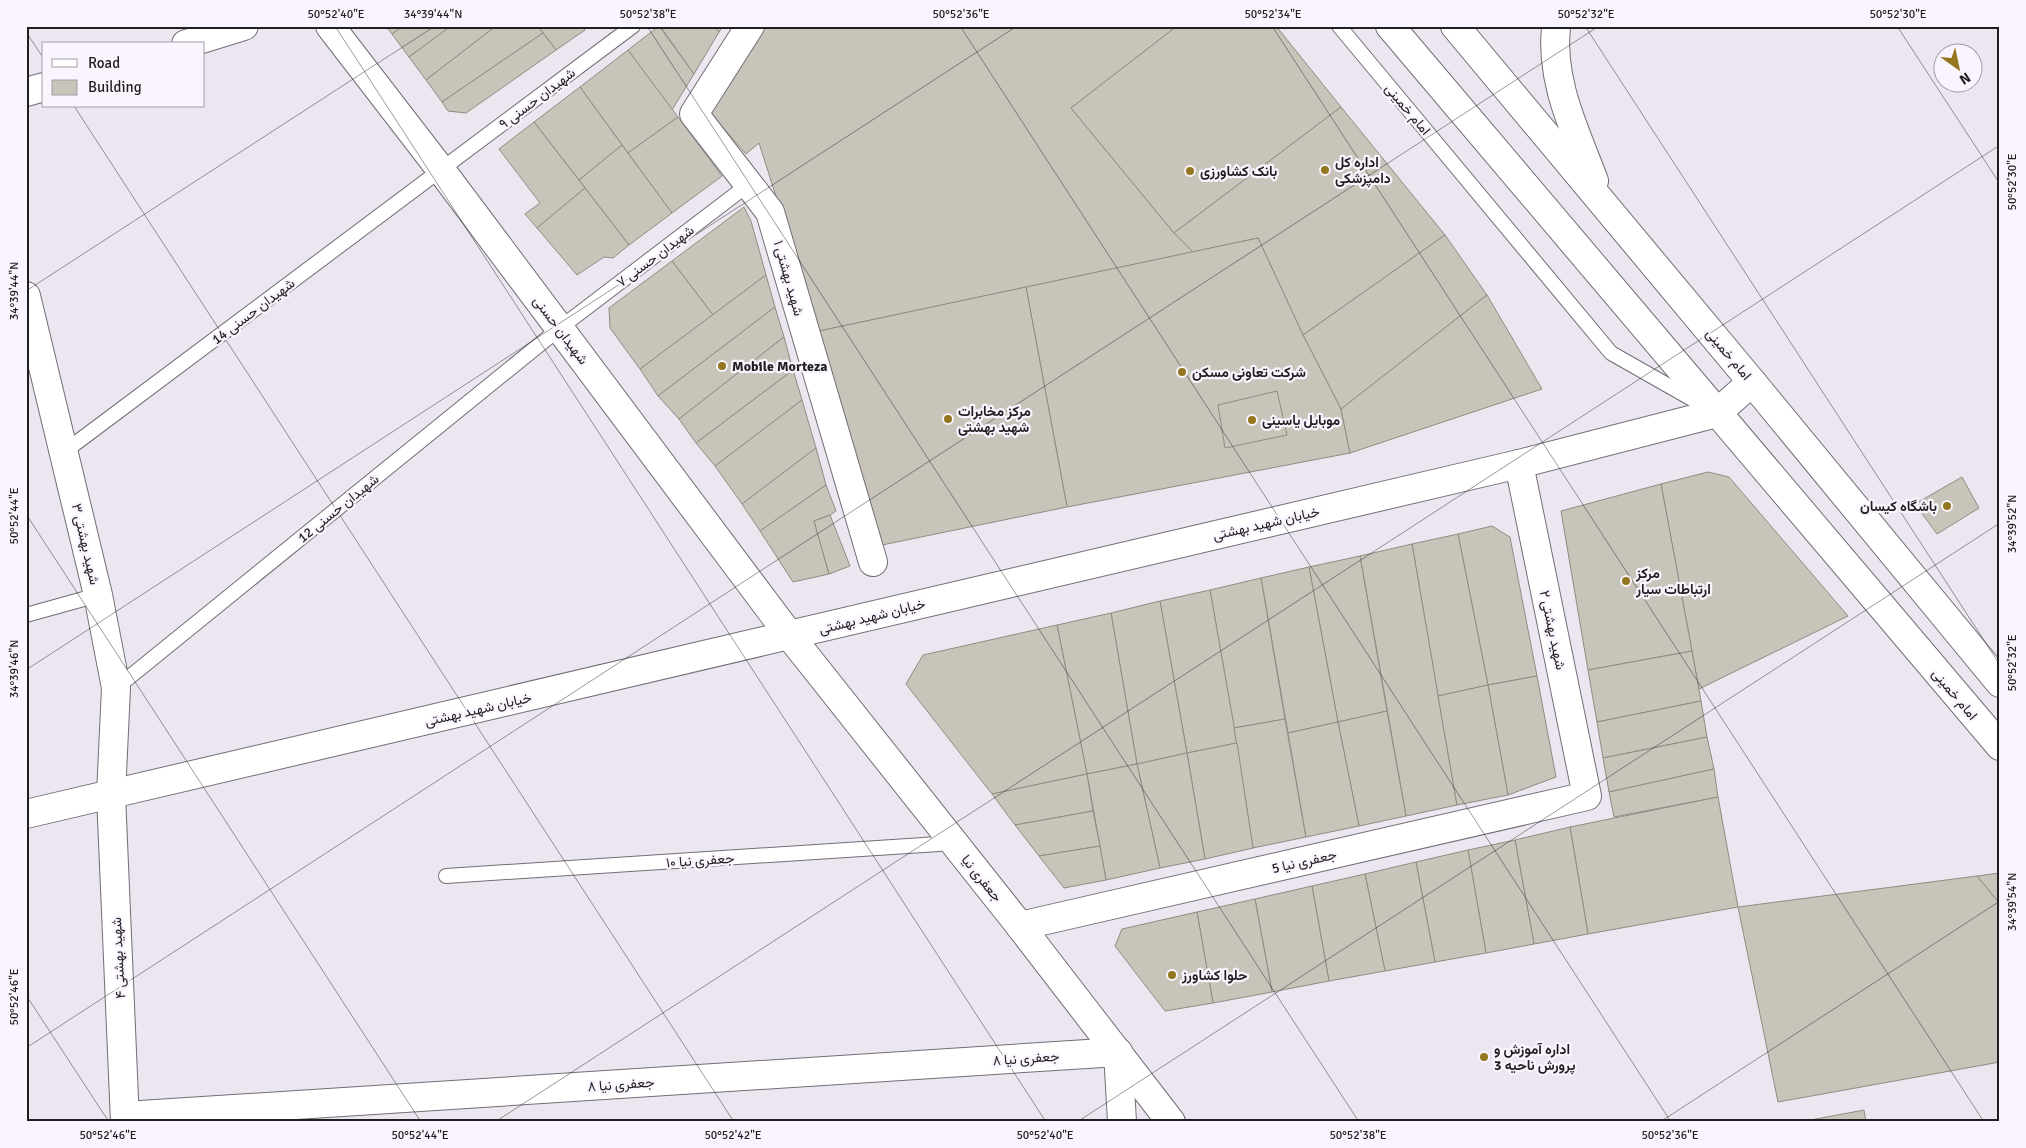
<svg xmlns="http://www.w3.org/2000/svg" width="2026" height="1148" viewBox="0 0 2026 1148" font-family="Signika,Vazirmatn,sans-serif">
<rect width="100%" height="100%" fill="#ece6f0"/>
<!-- building -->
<g fill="#c8c4ba" stroke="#908c82">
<polygon points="386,26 403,26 392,34"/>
<polygon points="403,26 451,26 409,57 392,34"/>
<polygon points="451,26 496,26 426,80 409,57"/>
<polygon points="496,26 538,26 543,33 442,102 426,80"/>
<polygon points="538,26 583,26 585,30 556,50"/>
<polygon points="659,26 694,74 672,110 628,50"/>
<polygon points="660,26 714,26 719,32 694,74"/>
<polygon points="714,26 723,26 719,32"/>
<polygon points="763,26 1177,26 1071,108 1174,233 1193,252 819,331 759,143 746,154 710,113"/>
<polygon points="1177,26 1276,26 1341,107 1174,233 1071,108"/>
<polygon points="543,33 556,50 466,113 448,111 442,102"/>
<polygon points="628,50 678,117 628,153 580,87"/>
<polygon points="580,87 622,145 579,180 534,122"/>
<polygon points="1341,107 1445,235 1303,335 1258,238 1193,252 1174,233"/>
<polygon points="678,117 722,176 672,213 628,153"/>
<polygon points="534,122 585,188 537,228 525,214 540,203 499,149"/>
<polygon points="622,145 672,213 629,245 579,180"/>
<polygon points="585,188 629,245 613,258 604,257 577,275 537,228"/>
<polygon points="744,207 751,221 766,275 713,315 672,261"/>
<polygon points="1445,235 1487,295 1341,409 1303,335"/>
<polygon points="1258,238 1303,335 1341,409 1350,453 1067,507 1026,287"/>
<polygon points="672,261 713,315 640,369 610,328 609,308"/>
<polygon points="766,275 775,307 658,396 640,369"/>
<polygon points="1026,287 1067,507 882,545 819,331"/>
<polygon points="1487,295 1542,389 1350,453 1341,409"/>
<polygon points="775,307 784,337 679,419 658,396"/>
<polygon points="784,337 793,370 696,443 679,419"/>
<polygon points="793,370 802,400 715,466 696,443"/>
<polygon points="1277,391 1287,435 1225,448 1218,405"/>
<polygon points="802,400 816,448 742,504 715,466"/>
<polygon points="816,448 826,485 760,531 742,504"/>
<polygon points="1708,472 1729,477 1848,616 1699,689 1661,484"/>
<polygon points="1962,477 1979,508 1937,534 1915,504"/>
<polygon points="1661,484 1692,651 1588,670 1561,511"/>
<polygon points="826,485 836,511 830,515 814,521 829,574 793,582 760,531"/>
<polygon points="830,515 850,566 829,574 814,521"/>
<polygon points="1492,526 1510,537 1537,676 1488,685 1458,534"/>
<polygon points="1458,534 1488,685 1438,696 1412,544"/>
<polygon points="1412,544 1457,805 1406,816 1360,556"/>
<polygon points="1360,556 1387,711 1338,722 1309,567"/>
<polygon points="1309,567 1338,722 1288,733 1261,578"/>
<polygon points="1261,578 1285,719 1234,728 1210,590"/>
<polygon points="1210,590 1237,743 1187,753 1160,601"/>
<polygon points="1160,601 1187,753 1137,764 1111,613"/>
<polygon points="1111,613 1137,764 1087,774 1057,625"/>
<polygon points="1057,625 1087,774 992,794 906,684 923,655"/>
<polygon points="1692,651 1701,701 1597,722 1588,670"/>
<polygon points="1537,676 1556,777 1508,795 1488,685"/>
<polygon points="1488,685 1508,795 1457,805 1438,696"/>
<polygon points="1701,701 1707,737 1603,758 1597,722"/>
<polygon points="1387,711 1406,816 1359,826 1338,722"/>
<polygon points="1285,719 1306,837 1253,848 1234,728"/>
<polygon points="1338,722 1359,826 1306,837 1288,733"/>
<polygon points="1707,737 1714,769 1609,792 1603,758"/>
<polygon points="1237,743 1253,848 1205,859 1187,753"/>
<polygon points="1187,753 1205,859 1160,868 1137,764"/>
<polygon points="1137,764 1160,868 1106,880 1087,774"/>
<polygon points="1714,769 1718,797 1614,817 1609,792"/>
<polygon points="1087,774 1093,811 1015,825 992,794"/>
<polygon points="1718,797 1738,907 1588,934 1570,827"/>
<polygon points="1093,811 1100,846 1039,856 1015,825"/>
<polygon points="1570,827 1588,934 1534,944 1515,840"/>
<polygon points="1515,840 1534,944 1486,953 1468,850"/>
<polygon points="1100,846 1106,880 1064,888 1039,856"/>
<polygon points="1468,850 1486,953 1435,962 1416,862"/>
<polygon points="1416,862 1435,962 1385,971 1365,874"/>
<polygon points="2000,873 2000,904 1977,876"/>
<polygon points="1365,874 1385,971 1329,981 1312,886"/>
<polygon points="1977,876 2000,904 2000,1062 1778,1102 1738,907"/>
<polygon points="1312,886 1329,981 1272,992 1255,899"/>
<polygon points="1255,899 1272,992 1213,1003 1197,912"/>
<polygon points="1197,912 1213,1003 1165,1011 1115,946 1122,929"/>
<polygon points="1864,1110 1866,1122 1816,1122 1816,1119"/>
<polygon points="1816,1119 1816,1122 1797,1122"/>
</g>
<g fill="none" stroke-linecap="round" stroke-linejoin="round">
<defs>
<g id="service">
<polyline points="1339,26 1611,353 1699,403"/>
<polyline points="64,452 633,26"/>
<polyline points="26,615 98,595"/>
<polyline points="116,688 560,328 749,184"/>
<polyline points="446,876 954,843"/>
</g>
<g id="minor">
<polyline points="750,26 694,114 770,212 873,562"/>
<polyline points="186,44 244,26"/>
<polyline points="26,92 44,87"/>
<polyline points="26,296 98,595 116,688 111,795 125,1122"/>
<polyline points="1020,926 1587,796 1519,464"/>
<polyline points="125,1116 1118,1052 1122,1122"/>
</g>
<g id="tertiary">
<polyline points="330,26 441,170 790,636 1020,926 1171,1122"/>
<polyline points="26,814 1519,464 1717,413"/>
</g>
<g id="secondary">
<polyline points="1390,26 2000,746"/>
<polyline points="1455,26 1752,382 2000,683"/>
<path d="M 1556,26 C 1550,82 1575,130 1594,181"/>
<polyline points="1717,413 1752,382"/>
</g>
</defs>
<!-- service casing -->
<use href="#service" stroke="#726d76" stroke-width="16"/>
<!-- minor casing -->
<use href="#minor" stroke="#726d76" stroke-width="30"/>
<!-- tertiary casing -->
<use href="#tertiary" stroke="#726d76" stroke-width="30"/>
<!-- secondary casing -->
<use href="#secondary" stroke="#726d76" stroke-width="30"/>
<!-- service -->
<use href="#service" stroke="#fff" stroke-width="14"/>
<!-- minor -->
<use href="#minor" stroke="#fff" stroke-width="28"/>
<!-- tertiary -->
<use href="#tertiary" stroke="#fff" stroke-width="28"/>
<!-- secondary -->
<use href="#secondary" stroke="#fff" stroke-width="28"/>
</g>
<!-- ticks -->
<path fill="none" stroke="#201e21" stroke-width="1" stroke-opacity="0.45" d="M 335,26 L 1046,1122M 647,26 L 1359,1122M 960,26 L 1671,1122M 1272,26 L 1984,1122M 1585,26 L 2000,665M 1897,26 L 2000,184M 26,32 L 44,59M 74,106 L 734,1122M 26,291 L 435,26M 26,514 L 421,1122M 26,670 L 1017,26M 26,995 L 109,1122M 26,1048 L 1599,26M 495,1122 L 2000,145M 1077,1122 L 2000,523M 1660,1122 L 2000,901"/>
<!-- markers -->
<g fill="#93761d" stroke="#f9f4fe" stroke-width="2">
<circle cx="1325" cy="170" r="5"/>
<circle cx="1190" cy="171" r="5"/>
<circle cx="722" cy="366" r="5"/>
<circle cx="1182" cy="372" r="5"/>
<circle cx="948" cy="419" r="5"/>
<circle cx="1252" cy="420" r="5"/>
<circle cx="1947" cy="506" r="5"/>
<circle cx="1626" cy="581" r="5"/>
<circle cx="1172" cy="975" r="5"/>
<circle cx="1484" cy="1057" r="5"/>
</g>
<g text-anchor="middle" stroke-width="4.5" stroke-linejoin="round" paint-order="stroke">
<!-- street labels -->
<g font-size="14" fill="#201e21" stroke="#f9f4fe">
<text transform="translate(537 98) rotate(-37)" y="5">شهیدان حسنی ۹</text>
<text transform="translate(1408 109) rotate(50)" y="5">امام خمینی</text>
<text transform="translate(655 256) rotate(-37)" y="5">شهیدان حسنی ۷</text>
<text transform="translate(789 278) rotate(74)" y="5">شهید بهشتی ۱</text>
<text transform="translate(253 311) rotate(-37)" y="5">شهیدان حسنی 14</text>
<text transform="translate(561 330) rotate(53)" y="5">شهیدان حسنی</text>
<text transform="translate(1729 354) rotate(50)" y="5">امام خمینی</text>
<text transform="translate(338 508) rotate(-39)" y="5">شهیدان حسنی 12</text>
<text transform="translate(1266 523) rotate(-13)" y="5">خیابان شهید بهشتی</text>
<text transform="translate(86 544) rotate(77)" y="5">شهید بهشتی ۳</text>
<text transform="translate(872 616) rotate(-14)" y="5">خیابان شهید بهشتی</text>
<text transform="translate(1553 630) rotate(78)" y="5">شهید بهشتی ۲</text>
<text transform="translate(1955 694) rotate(50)" y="5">امام خمینی</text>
<text transform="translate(478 709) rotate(-13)" y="5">خیابان شهید بهشتی</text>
<text transform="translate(700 860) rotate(-4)" y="5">جعفری نیا ۱۰</text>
<text transform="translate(1304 861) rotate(-13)" y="5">جعفری نیا 5</text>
<text transform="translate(982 878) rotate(51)" y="5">جعفری نیا</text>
<text transform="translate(118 958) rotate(-93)" y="5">شهید بهشتی ۴</text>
<text transform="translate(1026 1058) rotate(-4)" y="5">جعفری نیا ۸</text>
<text transform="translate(621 1084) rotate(-4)" y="5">جعفری نیا ۸</text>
</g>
<!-- poi labels -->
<g font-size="14" font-weight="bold" fill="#201e21" stroke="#f9f4fe" text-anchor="start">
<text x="1335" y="167">اداره کل<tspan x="1335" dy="16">دامپزشکی</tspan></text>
<text x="1200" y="176">بانک کشاورزی</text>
<text x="732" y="371">Mobile Morteza</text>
<text x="1192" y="377">شرکت تعاونی مسکن</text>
<text x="958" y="416">مرکز مخابرات<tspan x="958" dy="16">شهید بهشتی</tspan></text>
<text x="1262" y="425">موبایل یاسینی</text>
<text x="1937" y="511" text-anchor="end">باشگاه کیسان</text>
<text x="1636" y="578">مرکز<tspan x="1636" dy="16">ارتباطات سیار</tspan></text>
<text x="1182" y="980">حلوا کشاورز</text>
<text x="1494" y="1054">اداره آموزش و<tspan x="1494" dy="16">پرورش ناحیه 3</tspan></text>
</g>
</g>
<!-- border -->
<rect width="2026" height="1148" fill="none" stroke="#f9f4fe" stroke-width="55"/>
<!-- legend -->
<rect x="42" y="42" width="162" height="65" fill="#f9f4fe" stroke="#a29ea6"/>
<rect x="52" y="59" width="25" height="8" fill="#ffffff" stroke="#a29ea6"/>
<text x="88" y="68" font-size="15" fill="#201e21">Road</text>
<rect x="52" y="80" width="25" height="15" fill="#c8c4ba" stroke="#a29ea6"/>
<text x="88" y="92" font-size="15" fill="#201e21">Building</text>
<!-- north arrow -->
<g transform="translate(1958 68) rotate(147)"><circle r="24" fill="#f9f4fe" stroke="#a29ea6"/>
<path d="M0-4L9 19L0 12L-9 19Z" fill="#93761d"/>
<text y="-8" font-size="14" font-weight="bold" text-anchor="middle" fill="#201e21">N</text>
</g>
<rect x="28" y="28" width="1970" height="1092" fill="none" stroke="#201e21" stroke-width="2"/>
<g font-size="12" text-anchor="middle" fill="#201e21">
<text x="336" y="18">50°52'40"E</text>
<text x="433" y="18">34°39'44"N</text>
<text x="648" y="18">50°52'38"E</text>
<text x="961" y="18">50°52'36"E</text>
<text x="1273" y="18">50°52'34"E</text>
<text x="1586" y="18">50°52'32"E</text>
<text x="1898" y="18">50°52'30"E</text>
<text transform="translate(2012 182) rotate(-90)" y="4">50°52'30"E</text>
<text transform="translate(14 291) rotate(-90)" y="4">34°39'44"N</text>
<text transform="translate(14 516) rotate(-90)" y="4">50°52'44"E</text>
<text transform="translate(2012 524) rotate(-90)" y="4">34°39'52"N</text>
<text transform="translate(2012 663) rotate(-90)" y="4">50°52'32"E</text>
<text transform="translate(14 669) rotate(-90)" y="4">34°39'46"N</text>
<text transform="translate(2012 902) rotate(-90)" y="4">34°39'54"N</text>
<text transform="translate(14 997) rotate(-90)" y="4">50°52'46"E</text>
<text x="108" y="1139">50°52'46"E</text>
<text x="420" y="1139">50°52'44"E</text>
<text x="733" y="1139">50°52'42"E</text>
<text x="1045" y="1139">50°52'40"E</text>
<text x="1358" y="1139">50°52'38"E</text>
<text x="1670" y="1139">50°52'36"E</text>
</g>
</svg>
